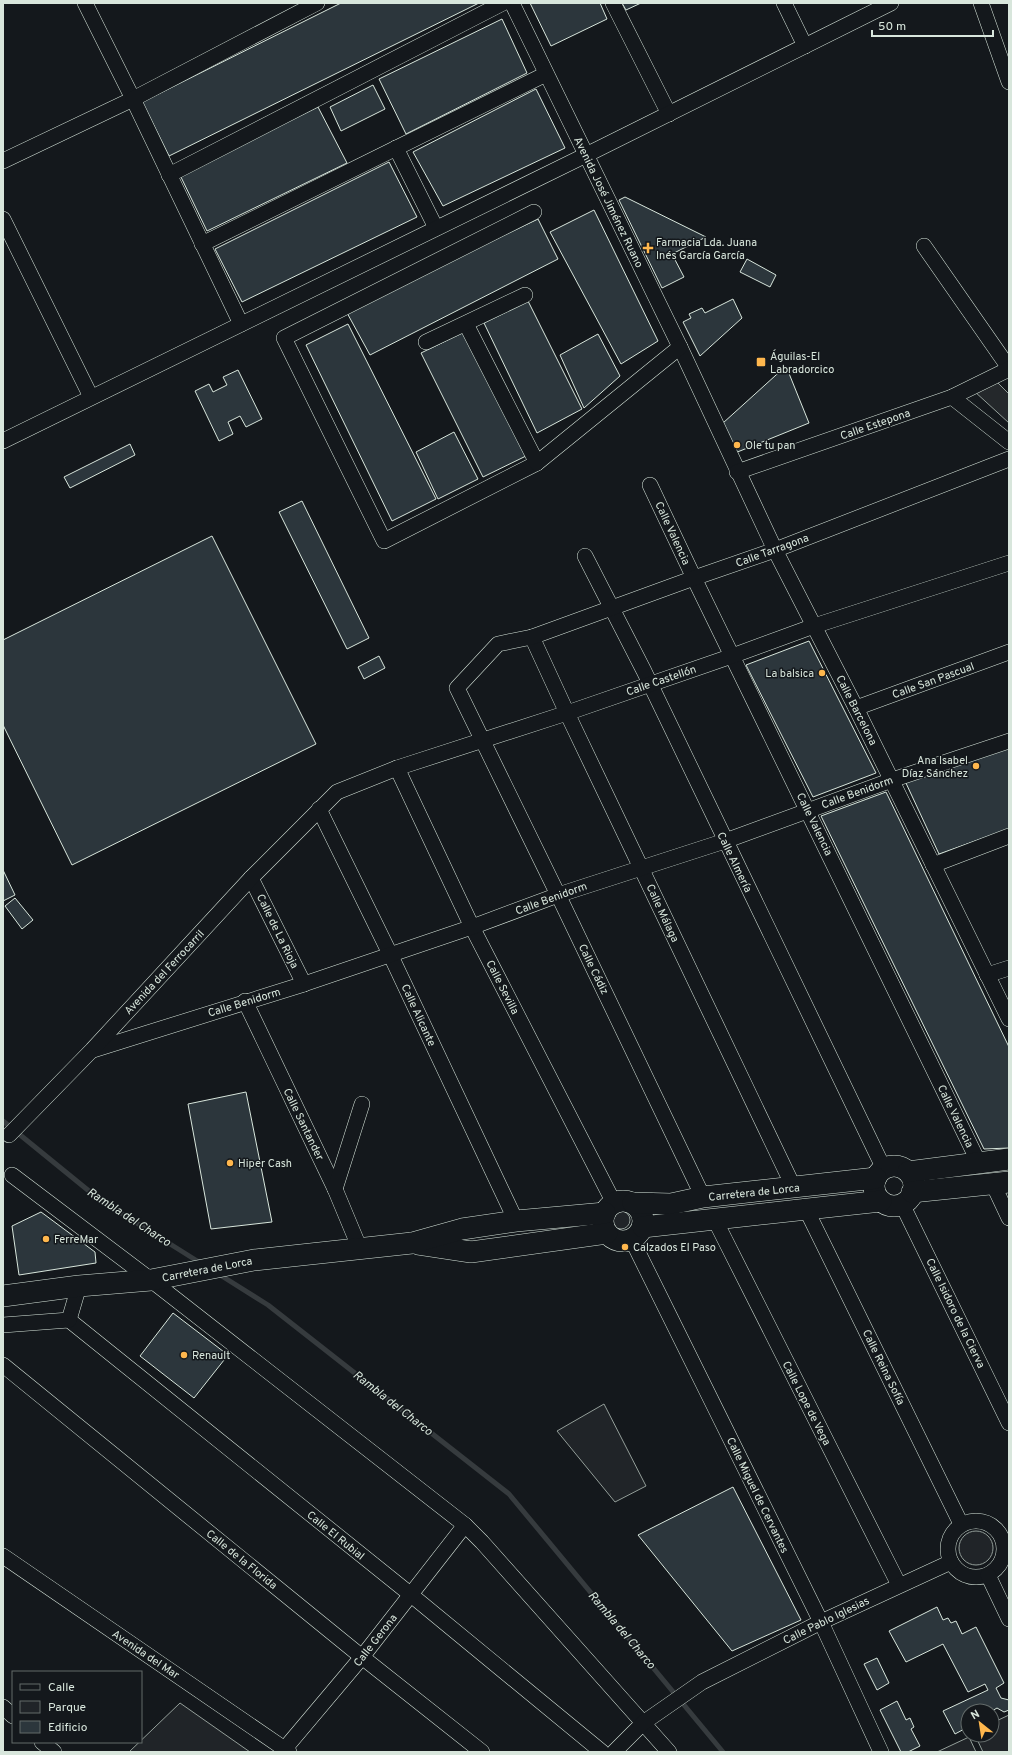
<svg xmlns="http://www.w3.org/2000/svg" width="1012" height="1755" viewBox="0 0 1012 1755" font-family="Overpass,sans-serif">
<rect width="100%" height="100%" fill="#14181c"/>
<!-- green -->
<g fill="#202428" stroke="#939e99">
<circle cx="621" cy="1220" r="9"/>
<polygon points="604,1404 646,1486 615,1502 557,1431"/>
<circle cx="976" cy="1548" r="17"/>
<polygon points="180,1703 250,1752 129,1752"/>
<polygon points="1009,1715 1009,1752 983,1752 975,1735 992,1735 992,1723"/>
<polygon points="969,1737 976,1752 937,1752"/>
</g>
<!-- parking -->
<polygon fill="#24282b" stroke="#939e99" points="997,382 1009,394 1009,423 974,391"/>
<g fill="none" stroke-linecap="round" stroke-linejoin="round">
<!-- stream -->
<g stroke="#363b3e" stroke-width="5">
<polyline points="3,1121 100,1200 202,1264"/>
<polyline points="217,1273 268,1305 509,1494 723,1752"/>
</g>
</g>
<!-- building -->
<g fill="#2c363c" stroke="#d8e6dc">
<polygon points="341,3 479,3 169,156 142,102"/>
<polygon points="530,3 600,3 607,19 551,46"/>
<polygon points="622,3 641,3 626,10"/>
<polygon points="502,19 527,73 406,134 379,79"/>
<polygon points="373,85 385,109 341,131 330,107"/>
<polygon points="536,89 565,148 443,206 413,152"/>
<polygon points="318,107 347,163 207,231 180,175"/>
<polygon points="389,162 417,217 242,302 215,249"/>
<polygon points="625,197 706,237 672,254 684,277 662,288 619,200"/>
<polygon points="594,210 658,341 621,364 550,232"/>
<polygon points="538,219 558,259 370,355 346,311"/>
<polygon points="747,259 776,275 770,287 740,272"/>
<polygon points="733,299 742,318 700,356 683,322 691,318 689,314 702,308 705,313"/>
<polygon points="528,301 582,409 537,433 484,323"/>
<polygon points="348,324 436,499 392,521 306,345"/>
<polygon points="464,332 526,456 483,477 421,353"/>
<polygon points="598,334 620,376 584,408 560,355"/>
<polygon points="786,366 809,423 735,453 723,423"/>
<polygon points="238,370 262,419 246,427 240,416 228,422 233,434 219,441 195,391 209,384 213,392 227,385 223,377"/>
<polygon points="454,432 478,479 438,499 416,452"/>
<polygon points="130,444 135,455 70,488 64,477"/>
<polygon points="302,501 369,638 347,649 279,512"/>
<polygon points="212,536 316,744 72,865 3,725 3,640"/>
<polygon points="809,641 876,773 813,797 746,665"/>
<polygon points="379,656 385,668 364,679 358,667"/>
<polygon points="1009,747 1009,829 939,854 905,781"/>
<polygon points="886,792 1009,1047 1009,1148 984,1149 821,816"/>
<polygon points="3,870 15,895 3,901"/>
<polygon points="15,898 33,920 22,929 5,906"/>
<polygon points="246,1092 272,1222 211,1229 188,1104"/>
<polygon points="41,1212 95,1252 96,1263 19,1275 12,1226"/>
<polygon points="173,1313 228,1355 194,1398 140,1356"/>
<polygon points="733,1487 801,1620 732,1651 638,1535"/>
<polygon points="937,1607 943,1620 948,1618 951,1623 956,1621 962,1634 976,1627 1004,1683 996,1688 1001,1698 1009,1700 1009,1710 1004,1712 997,1708 992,1711 968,1711 968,1727 955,1734 943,1711 988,1690 985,1684 968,1692 943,1644 906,1662 889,1631"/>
<polygon points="877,1658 889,1683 877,1690 864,1664"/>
<polygon points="897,1701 906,1720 910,1718 914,1727 911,1729 920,1746 908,1752 901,1752 880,1710"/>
</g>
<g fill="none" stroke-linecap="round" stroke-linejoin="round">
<defs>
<g id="street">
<polyline points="512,3 680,347 775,550 856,708 1009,1019"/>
<polyline points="613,3 669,114"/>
<polyline points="784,3 805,46"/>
<polyline points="981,3 1009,82"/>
<polyline points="396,148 436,228"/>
<polyline points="3,161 133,99 85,3"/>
<polyline points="169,175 503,3"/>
<polyline points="534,212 284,338 384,541 537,463"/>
<polyline points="3,219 91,397"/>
<polyline points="202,244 546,74"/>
<polyline points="924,246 1009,368"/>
<polyline points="241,324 133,99 317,3"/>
<polyline points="466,324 537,463 680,347"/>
<polyline points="426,342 525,295"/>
<polyline points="952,397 1009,442"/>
<polyline points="3,441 586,155 891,3"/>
<polyline points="737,472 952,397 1009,369"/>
<polyline points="650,485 694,578 979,1163"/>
<polyline points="585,556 644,671 884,1169"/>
<polyline points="532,637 567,713 794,1188"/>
<polyline points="856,708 1009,652"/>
<polyline points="397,768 472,927 614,1203"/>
<polyline points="319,809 390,954 516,1221"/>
<polyline points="933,865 1009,836"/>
<polyline points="251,878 304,984"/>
<polyline points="987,975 1009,968"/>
<polyline points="245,1001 335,1189 360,1249"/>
<polyline points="93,1050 304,984 472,927 558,895 725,841 892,780 1009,741"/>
<polyline points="9,1135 92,1050 251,878 337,792 397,768 567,713 732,656 814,626 1009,563"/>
<polyline points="12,1175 151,1280 465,1525 482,1542 669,1752"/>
<polyline points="993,1184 1009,1218"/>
<polyline points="335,1189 362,1104"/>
<polyline points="703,1197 563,905 457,688 498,644 532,637 694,578 775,550 1009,459"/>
<polyline points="902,1204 1009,1423"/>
<polyline points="806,1209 961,1524"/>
<polyline points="715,1220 899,1585"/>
<polyline points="632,1240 821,1622 881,1752"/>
<polyline points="69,1320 410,1594 602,1752"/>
<polyline points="69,1320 79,1286"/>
<polyline points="3,1325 69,1320"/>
<polyline points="3,1365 362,1657 482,1752"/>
<circle cx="976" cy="1549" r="28"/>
<polyline points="3,1556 289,1752"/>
<polyline points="988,1575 1009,1619"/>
<polyline points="3,1707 13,1716"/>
<polyline points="42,1742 54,1752"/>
<polyline points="282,1752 362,1657 465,1525"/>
<polyline points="614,1752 643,1723 702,1682 821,1622 951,1562"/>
</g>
<g id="secondary">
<circle cx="894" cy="1186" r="20"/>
<polyline points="908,1172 1009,1159"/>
<polyline points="912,1192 1009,1182"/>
<circle cx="623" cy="1221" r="20"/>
<polyline points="633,1203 671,1204 703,1197 876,1178"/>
<polyline points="643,1227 881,1201"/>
<polyline points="418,1244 471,1252 607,1233"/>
<polyline points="3,1296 79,1286 151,1280 254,1260 412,1243 462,1229 516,1221 605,1213"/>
</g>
</defs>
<!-- street casing -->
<use href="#street" stroke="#d8e6dc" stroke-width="16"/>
<!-- secondary casing -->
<use href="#secondary" stroke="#d8e6dc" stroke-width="22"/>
<!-- street -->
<use href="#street" stroke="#14181c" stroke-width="15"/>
<!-- secondary -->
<use href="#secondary" stroke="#14181c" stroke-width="21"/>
</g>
<!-- markers -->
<g fill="#ffb74d" stroke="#14181c" stroke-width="1.5">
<path d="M646 242h4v4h4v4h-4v4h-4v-4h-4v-4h4z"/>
<rect x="756" y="357" width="10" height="10" rx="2"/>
<circle cx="737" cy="445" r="4"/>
<circle cx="822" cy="673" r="4"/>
<circle cx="976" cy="766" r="4"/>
<circle cx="230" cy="1163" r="4"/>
<circle cx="46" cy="1239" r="4"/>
<circle cx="625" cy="1247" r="4"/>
<circle cx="184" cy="1355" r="4"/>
</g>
<g text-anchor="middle" stroke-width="3" stroke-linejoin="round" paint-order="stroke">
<!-- street labels -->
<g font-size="11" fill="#d8e6dc" stroke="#14181c">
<text transform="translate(609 202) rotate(64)" y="4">Avenida José Jiménez Ruano</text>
<text transform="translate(875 424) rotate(-19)" y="4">Calle Estepona</text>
<text transform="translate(673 533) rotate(65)" y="4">Calle Valencia</text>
<text transform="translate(772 550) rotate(-20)" y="4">Calle Tarragona</text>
<text transform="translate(661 680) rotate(-19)" y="4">Calle Castellón</text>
<text transform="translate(933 680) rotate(-20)" y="4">Calle San Pascual</text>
<text transform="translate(857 710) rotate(63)" y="4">Calle Barcelona</text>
<text transform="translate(857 792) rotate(-20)" y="4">Calle Benidorm</text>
<text transform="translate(815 824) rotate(64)" y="4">Calle Valencia</text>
<text transform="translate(735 862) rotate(64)" y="4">Calle Almería</text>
<text transform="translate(551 898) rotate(-20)" y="4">Calle Benidorm</text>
<text transform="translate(663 913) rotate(65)" y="4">Calle Málaga</text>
<text transform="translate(278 931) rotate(64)" y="4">Calle de La Rioja</text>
<text transform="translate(594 969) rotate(64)" y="4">Calle Cádiz</text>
<text transform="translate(164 972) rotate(-47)" y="4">Avenida del Ferrocarril</text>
<text transform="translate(503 987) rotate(63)" y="4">Calle Sevilla</text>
<text transform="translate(244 1002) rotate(-17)" y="4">Calle Benidorm</text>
<text transform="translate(419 1015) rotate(65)" y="4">Calle Alicante</text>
<text transform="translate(956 1116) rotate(64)" y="4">Calle Valencia</text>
<text transform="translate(304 1124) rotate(64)" y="4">Calle Santander</text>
<text transform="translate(754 1192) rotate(-6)" y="4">Carretera de Lorca</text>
<text transform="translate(207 1269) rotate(-11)" y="4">Carretera de Lorca</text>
<text transform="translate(956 1313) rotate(64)" y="4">Calle Isidoro de la Cierva</text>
<text transform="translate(884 1367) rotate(64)" y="4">Calle Reina Sofía</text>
<text transform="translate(807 1403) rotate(63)" y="4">Calle Lope de Vega</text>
<text transform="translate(758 1495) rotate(64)" y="4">Calle Miguel de Cervantes</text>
<text transform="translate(336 1535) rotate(39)" y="4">Calle El Rubial</text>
<text transform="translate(242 1559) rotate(39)" y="4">Calle de la Florida</text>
<text transform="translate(826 1620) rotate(-26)" y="4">Calle Pablo Iglesias</text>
<text transform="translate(375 1640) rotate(-52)" y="4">Calle Gerona</text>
<text transform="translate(146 1654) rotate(34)" y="4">Avenida del Mar</text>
</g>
<!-- poi labels -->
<g font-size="11" fill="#d8e6dc" stroke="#14181c" text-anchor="start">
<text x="656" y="246">Farmacia Lda. Juana<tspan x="656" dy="13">Inés García García</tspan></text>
<text x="770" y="360">Águilas-El<tspan x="770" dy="13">Labradorcico</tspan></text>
<text x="745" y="449">Ole tu pan</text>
<text x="814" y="677" text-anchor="end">La balsica</text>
<text x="968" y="764" text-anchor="end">Ana Isabel<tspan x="968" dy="13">Díaz Sánchez</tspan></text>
<text x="238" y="1167">Hiper Cash</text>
<text x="54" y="1243">FerreMar</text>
<text x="633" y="1251">Calzados El Paso</text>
<text x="192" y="1359">Renault</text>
</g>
<!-- water labels -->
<g font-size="12" font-style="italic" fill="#d8e6dc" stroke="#14181c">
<text transform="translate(129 1217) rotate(33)" y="4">Rambla del Charco</text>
<text transform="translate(393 1403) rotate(38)" y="4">Rambla del Charco</text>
<text transform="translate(622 1630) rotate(50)" y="4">Rambla del Charco</text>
</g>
</g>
<!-- border -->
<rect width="1012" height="1755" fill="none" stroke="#d8e6dc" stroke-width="8"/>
<!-- legend -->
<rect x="12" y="1671" width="130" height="72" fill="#14181c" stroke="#626a69"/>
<rect x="20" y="1684" width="20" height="6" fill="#14181c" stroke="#626a69"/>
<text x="48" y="1691" font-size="12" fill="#d8e6dc">Calle</text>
<rect x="20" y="1701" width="20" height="12" fill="#202428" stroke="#626a69"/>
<text x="48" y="1711" font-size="12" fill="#d8e6dc">Parque</text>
<rect x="20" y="1721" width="20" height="12" fill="#2c363c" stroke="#626a69"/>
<text x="48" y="1731" font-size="12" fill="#d8e6dc">Edificio</text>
<!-- north arrow -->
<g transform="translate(980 1723) rotate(330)"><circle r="19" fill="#14181c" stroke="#626a69"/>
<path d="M0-3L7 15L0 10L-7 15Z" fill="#ffb74d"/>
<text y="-6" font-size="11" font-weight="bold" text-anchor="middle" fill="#d8e6dc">N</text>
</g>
<!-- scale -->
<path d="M872 30v6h121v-6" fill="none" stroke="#d8e6dc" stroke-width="2"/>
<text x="878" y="30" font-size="12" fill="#d8e6dc" stroke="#14181c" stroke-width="3" paint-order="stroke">50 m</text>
</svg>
